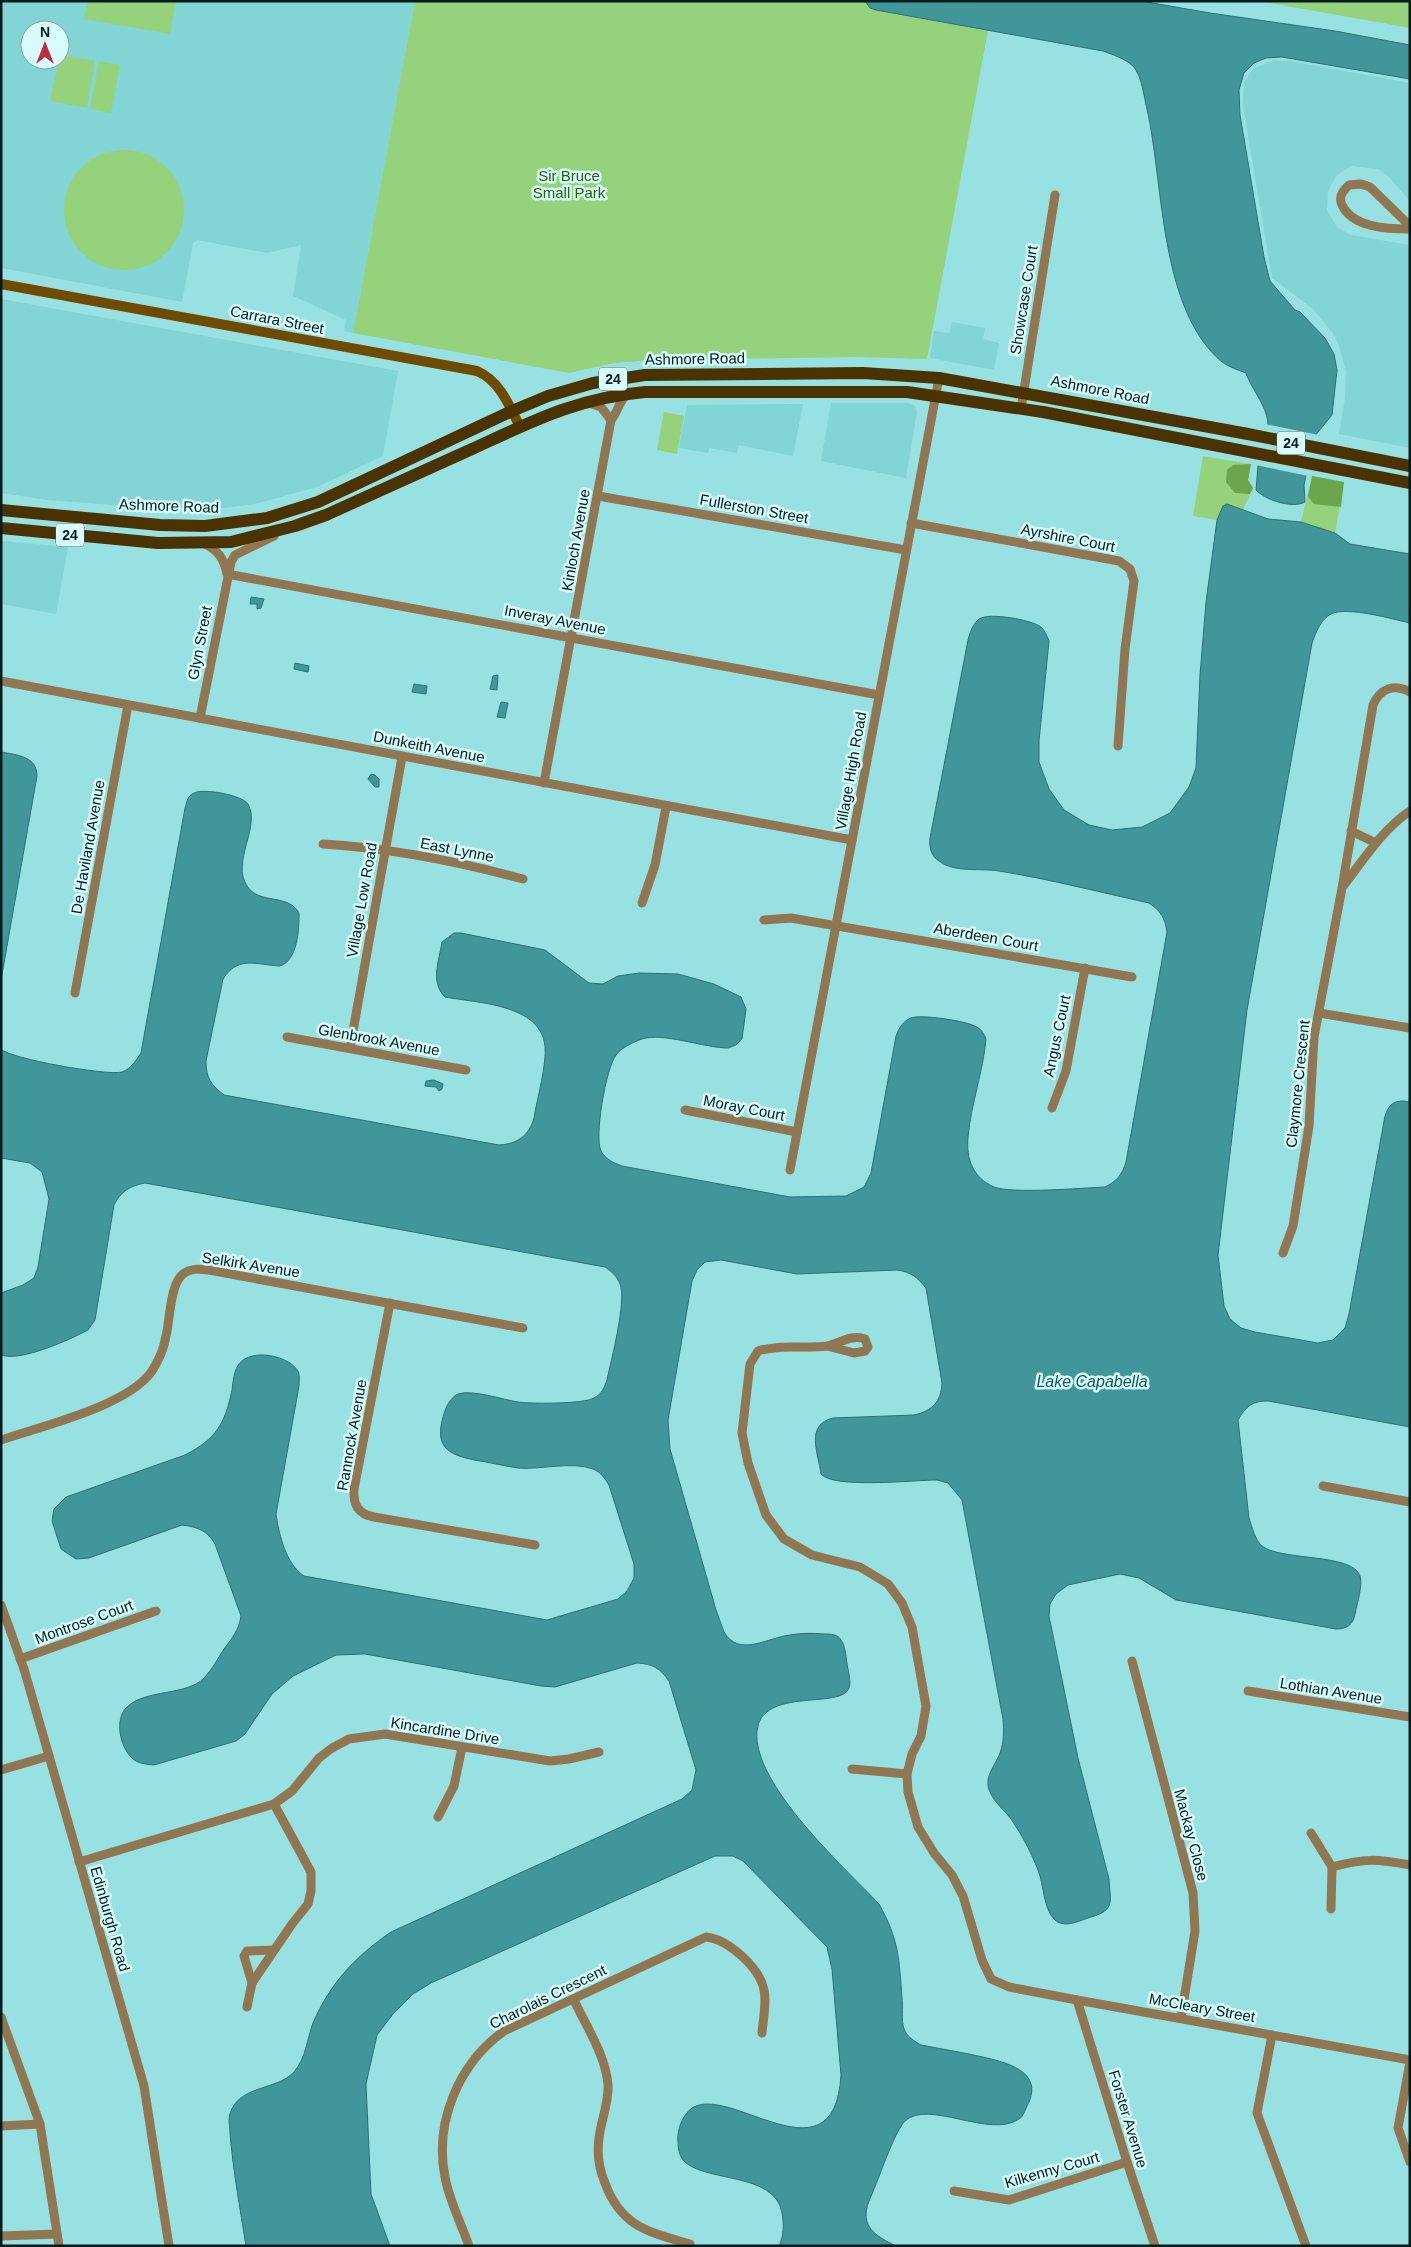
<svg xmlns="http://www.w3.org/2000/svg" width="1411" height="2247" viewBox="0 0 1411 2247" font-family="Arial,sans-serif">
<rect width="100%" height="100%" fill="#98e1e2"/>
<!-- built -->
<g fill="#82d4d5" fill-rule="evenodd">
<path d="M 1,1 L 415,1 L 353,333 L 344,331 L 346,320 L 293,296 L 301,245 L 267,253 L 197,240 L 193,243 L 182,302 L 1,268 ZM 30,30 L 60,30 L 60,60 L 30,60 Z"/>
<polygon points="1273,60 1291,61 1410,83 1410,201 1388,176 1378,169 1351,166 1336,176 1328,191 1327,210 1337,227 1351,235 1410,245 1410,448 1339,434 1345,398 1346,372 1339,345 1332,332 1313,309 1272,278 1243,106 1244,82 1253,69"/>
<polygon points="1,299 398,371 383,456 317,487 255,504 224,508 165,509 47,500 1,493"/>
<polygon points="952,322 985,328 983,339 999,343 994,370 930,358 934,331 949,333"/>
<polygon points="831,403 907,403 914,405 917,412 906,478 821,461"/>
<polygon points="803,404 793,456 739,445 737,453 709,448 708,453 679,448 687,405"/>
<polygon points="1,541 68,547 56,614 1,604"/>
</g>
<!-- green -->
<g fill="#95d27c">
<polygon points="88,1 176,1 170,34 84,19"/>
<polygon points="415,1 865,1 870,8 876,10 988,31 927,359 857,357 654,360 614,363 569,373 353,333"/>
<polygon points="1259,1 1410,1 1410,28"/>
<polygon points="60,55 95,61 87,108 50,101"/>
<polygon points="99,61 120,65 111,113 90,109"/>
<circle cx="124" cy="210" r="60"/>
<polygon points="664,412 684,416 677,454 657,450"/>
<polygon points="1203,456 1251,464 1248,480 1253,488 1243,510 1235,506 1219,514 1217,520 1193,516"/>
<polygon points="1312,476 1344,482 1335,533 1301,522"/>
</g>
<!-- forest -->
<g fill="#69a64e">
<polygon points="1251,464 1248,480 1253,488 1250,494 1235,493 1226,482 1227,470 1233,465"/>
<polygon points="1312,476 1344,482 1341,507 1314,504 1308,497"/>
</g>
<!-- water -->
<g fill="#409698" stroke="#2d7173">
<path d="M 865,1 L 1141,1 L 1210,13 L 1335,31 L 1410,45 L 1410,79 L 1282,57 L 1266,58 L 1254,63 L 1244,73 L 1239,90 L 1240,115 L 1264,257 L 1270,281 L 1295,310 L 1300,312 L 1325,338 L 1334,354 L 1337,370 L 1332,415 L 1314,437 L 1304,485 L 1305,502 C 1293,509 1265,500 1256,490 C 1257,482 1257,474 1258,466 C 1261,454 1267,440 1268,428 C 1269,407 1252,391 1246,373 C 1238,370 1229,367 1222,362 C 1159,309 1164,184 1147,109 C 1144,97 1142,76 1133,66 C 1124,58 1113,55 1103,51 L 876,10 L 870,8 Z"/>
<path d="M 1227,504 L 1268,519 L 1301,522 L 1335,533 L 1350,544 L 1410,554 L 1410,623 C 1392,619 1347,606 1331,614 C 1321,619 1316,632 1312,643 L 1247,1010 L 1218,1255 L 1224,1306 L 1230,1319 L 1241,1328 L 1255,1332 L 1318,1343 L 1333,1340 L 1345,1328 L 1349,1314 L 1385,1116 C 1389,1103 1396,1099 1410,1102 L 1410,1427 L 1268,1401 C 1252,1401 1246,1406 1238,1420 L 1249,1518 C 1252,1527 1255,1540 1262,1546 C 1280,1561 1353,1553 1360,1576 C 1363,1586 1357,1603 1355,1614 C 1353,1625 1347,1629 1336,1629 L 1176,1600 L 1139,1578 L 1120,1574 L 1068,1585 L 1056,1594 L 1050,1604 L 1049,1616 L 1078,1758 L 1109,1879 C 1110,1901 1116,1910 1091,1917 C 1081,1920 1065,1929 1055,1920 C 1043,1909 1044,1884 1038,1870 C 1031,1852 1022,1835 1011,1819 C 1005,1811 994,1802 990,1792 C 983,1778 995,1766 1000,1753 C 1004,1742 1004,1731 1003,1719 L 962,1500 L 948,1483 L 937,1480 C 915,1480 833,1489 821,1474 C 818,1452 805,1425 833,1418 L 914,1415 C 932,1411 941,1402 942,1383 L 926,1288 C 917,1277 911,1272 897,1270 L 797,1274 L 721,1260 L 705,1262 L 697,1270 L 692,1281 L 668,1420 L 670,1449 L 716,1610 C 719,1617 721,1625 724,1632 C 739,1658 769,1637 790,1635 C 801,1633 813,1633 824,1634 C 830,1634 838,1634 841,1640 C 846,1646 846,1661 848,1669 C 849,1674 851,1683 849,1688 C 842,1710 761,1686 757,1731 C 752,1784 844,1867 879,1904 C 899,1940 899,1958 902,1998 C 903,2007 901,2020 904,2029 C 907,2037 914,2041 921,2045 C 937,2048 953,2051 969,2054 C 995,2060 1048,2067 1027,2106 C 1025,2110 1023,2117 1019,2119 C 990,2139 928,2099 905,2121 C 894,2132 877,2184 869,2201 C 859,2227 876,2236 896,2246 L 779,2246 C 784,2235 784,2224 782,2213 C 775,2171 703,2183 683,2160 C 679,2155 678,2148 678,2142 C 677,2133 680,2122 686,2114 C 717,2070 834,2193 841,2075 L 832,1969 L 827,1947 L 743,1861 L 733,1856 L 715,1856 L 431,1983 L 413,1994 L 393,2014 L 377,2035 L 366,2084 L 371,2194 L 390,2246 L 246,2246 C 240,2208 233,2170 230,2133 C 230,2127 228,2119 230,2114 C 238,2085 276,2091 294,2072 C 306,2058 307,2039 313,2023 C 330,1983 356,1956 391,1932 L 682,1799 L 692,1790 L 696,1770 L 669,1681 C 660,1668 653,1664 637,1663 L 555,1687 L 541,1686 L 365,1654 L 336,1655 L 293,1676 L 272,1694 L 245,1734 L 236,1741 L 154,1765 C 146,1764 138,1764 132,1758 C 120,1747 114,1719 127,1707 C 145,1689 187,1696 204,1678 C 212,1670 218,1658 224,1649 C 232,1638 239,1630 241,1616 L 215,1544 C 207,1530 197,1527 182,1525 L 89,1558 L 76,1559 L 61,1549 L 52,1521 L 54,1509 L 66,1497 L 185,1455 C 216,1439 225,1424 232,1390 C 233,1382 234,1370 239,1364 C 251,1348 288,1355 298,1371 C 300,1375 299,1381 299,1386 L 276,1514 C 279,1535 286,1564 304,1576 L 547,1620 L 618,1599 L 627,1591 L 634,1578 L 634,1564 L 609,1485 C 605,1479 601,1472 593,1469 C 572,1461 540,1470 518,1468 C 505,1466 492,1463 480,1461 C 445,1455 432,1446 446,1408 C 448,1403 453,1396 458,1394 C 472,1389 504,1400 518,1402 C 531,1404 584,1404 594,1398 C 602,1394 604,1388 607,1380 C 611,1361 627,1300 620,1284 C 617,1276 612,1272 605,1267 L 145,1183 C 130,1186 121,1191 114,1205 L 95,1320 L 88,1330 C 69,1340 21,1362 1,1355 L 1,1293 L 23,1285 L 34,1278 L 38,1267 L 49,1199 L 42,1172 L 30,1163 L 1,1158 L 1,1049 C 10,1059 109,1076 122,1072 C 131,1069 136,1060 141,1053 L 185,808 C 187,802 187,796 194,793 C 203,788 242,795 248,804 C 261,826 231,862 247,886 C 259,905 288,893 299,913 C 299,929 298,960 280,966 C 257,965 238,955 223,979 L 206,1061 C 206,1078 211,1085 224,1095 L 499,1145 C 517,1144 529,1136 534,1118 C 537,1099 547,1064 545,1046 C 541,1004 477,1003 445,997 C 430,982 439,961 442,942 L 454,933 L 461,933 L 545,950 L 589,983 L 603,984 L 618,976 L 639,973 L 678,974 L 714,984 L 741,997 L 746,1009 L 742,1039 L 736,1045 L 728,1048 C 704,1048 663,1032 642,1039 C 633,1042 621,1048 616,1055 C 606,1068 594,1137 601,1151 C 606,1160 614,1163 622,1166 L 790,1197 L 846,1196 L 864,1187 L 871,1173 L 896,1036 C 899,1028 903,1021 911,1018 C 921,1014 967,1021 977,1027 C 982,1030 984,1034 986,1039 C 983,1072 971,1104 968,1137 C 966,1159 973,1178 994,1187 C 1012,1194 1082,1188 1105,1187 C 1117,1181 1122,1175 1126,1162 L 1167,932 C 1165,918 1161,911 1149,903 C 1099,892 1049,879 999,871 C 981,868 954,873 939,861 C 931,856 929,847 930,838 L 968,640 C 970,632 973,624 979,619 C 989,612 1032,620 1041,627 C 1045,631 1047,636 1049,641 L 1039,741 L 1039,762 L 1049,789 L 1064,810 L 1089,825 L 1112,830 L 1142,827 L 1170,813 L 1189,787 L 1196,768 L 1200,675 L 1206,602 L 1217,520 L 1223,506 Z"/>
<polygon points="251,597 264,599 261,608 257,609 257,604 250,604"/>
<polygon points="295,663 309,666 308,672 294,669"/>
<polygon points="498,675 497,690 490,689 493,676"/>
<polygon points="414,684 427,686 426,694 412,692"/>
<polygon points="501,702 508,703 505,718 497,717"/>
<path d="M 1,752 C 17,755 37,756 37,776 L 1,980 Z"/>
<polygon points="371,774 375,775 379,779 379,787 375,787 368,779"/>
<polygon points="434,1080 443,1084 442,1089 439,1091 436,1087 425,1086 426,1081"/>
</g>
<!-- pier -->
<polygon fill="#98e1e2" points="1265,424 1319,435 1316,438 1308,476 1256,465"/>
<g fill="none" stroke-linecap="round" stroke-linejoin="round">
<!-- street -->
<g stroke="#907752" stroke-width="9">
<path d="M 1410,226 L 1370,187 L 1361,184 L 1349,185 C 1343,191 1338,196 1342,205 C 1353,228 1388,229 1410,229"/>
<polyline points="589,403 601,407 611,420"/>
<polyline points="1021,409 1055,195"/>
<polyline points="598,496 906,550"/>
<polyline points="911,523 1119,561 1130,569 1134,581 1125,649 1118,746"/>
<path d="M 205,544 C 219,551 223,558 227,573"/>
<polyline points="227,574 879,695"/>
<polyline points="1,681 852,840"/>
<polyline points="200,718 231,562 235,555 274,536"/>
<path d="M 544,783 L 611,420 C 618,412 619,401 627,394"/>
<polyline points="1351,831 1376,843"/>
<path d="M 323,844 C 389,848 460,862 523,879"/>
<path d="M 1344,885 C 1364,859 1382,830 1410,811"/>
<polyline points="642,903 655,865 666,807"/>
<polyline points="764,920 791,918 1132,977"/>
<polyline points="75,993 128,705"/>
<polyline points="1319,1013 1410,1028"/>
<polyline points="287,1037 466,1070"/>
<polyline points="350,1048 402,757"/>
<polyline points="1052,1108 1066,1071 1085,968"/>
<polyline points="685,1110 797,1132"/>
<polyline points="790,1170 939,378"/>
<path d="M 1283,1253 L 1293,1226 L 1309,1126 L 1314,1037 L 1342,888 L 1373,705 C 1380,689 1393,683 1410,692"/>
<path d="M 390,1303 L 354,1489 C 353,1505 358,1514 374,1517 L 535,1545"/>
<path d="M 827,1346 L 854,1353 L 865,1351 L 868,1347 L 865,1339 C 852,1334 840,1343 827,1346 C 804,1349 781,1344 758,1351 L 750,1364 L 742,1433 L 748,1463 L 766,1515 L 784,1539 L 812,1555 L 860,1567 L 888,1584 L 902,1603 L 912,1627 L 926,1706 L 921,1736 L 912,1754 L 907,1774 L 908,1792 L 918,1827 L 934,1853 L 952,1875 L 963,1896 L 982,1960 L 991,1979 L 1009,1987 L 1077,2000 L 1410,2060"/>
<path d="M 1,1440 C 42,1426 128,1406 152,1371 C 159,1360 164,1348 166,1336 C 170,1320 170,1284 183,1274 C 190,1268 200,1269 209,1270 L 523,1328"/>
<polyline points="1323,1486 1410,1502"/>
<polyline points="1,1605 24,1669 144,2086 169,2246"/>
<polyline points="20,1659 156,1611"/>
<polyline points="1132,1661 1193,1893 1195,1931 1181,2018"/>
<polyline points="1248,1691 1410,1717"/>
<polyline points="852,1769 907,1774"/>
<polyline points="1,1770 49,1756"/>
<polyline points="438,1817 454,1786 462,1747"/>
<polyline points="1311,1833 1332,1867 1331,1909"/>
<polyline points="79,1862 274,1804 292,1791 319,1758 332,1748 349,1739 385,1734 550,1761 569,1759 599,1752"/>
<path d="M 1332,1867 C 1365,1858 1377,1859 1410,1865"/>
<polyline points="252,1983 244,1956 247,1951 274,1950"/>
<path d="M 574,2000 C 586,2026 606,2056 608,2085 C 609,2103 601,2120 599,2138 C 597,2153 599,2169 605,2183 C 621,2227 649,2232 690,2244"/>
<polyline points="1077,2000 1127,2162 1155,2246"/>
<polyline points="247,2007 252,1983 292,1924 308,1904 311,1891 311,1872 274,1804"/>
<polyline points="1,2017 40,2124 59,2246"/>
<polyline points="1272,2035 1257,2113 1306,2246"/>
<polyline points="1410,2062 1398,2128 1410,2162"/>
<polyline points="1,2126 40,2124"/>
<polyline points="954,2191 1009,2200 1127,2162"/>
<polyline points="1,2236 57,2234"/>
<path d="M 469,2246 C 461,2223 449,2200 445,2177 C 434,2122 459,2063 504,2031 L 706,1937 C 728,1939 760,1968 764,1990 C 767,2003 763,2019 762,2033"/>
</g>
<!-- secondary -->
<path stroke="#6f4b00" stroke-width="10" d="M 1,284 L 477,371 C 500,381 509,405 520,427"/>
<!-- primary -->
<g stroke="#4b3201" stroke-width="12">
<polyline points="1,510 160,525 205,526 267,518 318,502 512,411 548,396 593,383 645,375 863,373 939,378 1248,434 1410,466"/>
<path d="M 1,528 L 158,543 L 231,542 L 295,526 L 326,515 C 375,493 423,471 472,449 C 533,421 577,398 645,392 L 907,392 L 1043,412 L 1410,483"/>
</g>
</g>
<g text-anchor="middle" stroke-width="5" stroke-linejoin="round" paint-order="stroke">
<!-- shield labels -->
<g fill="#d8fbfb" stroke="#415f60" stroke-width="1">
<rect x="599" y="367.5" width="28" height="23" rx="4"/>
<rect x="1277" y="431.5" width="28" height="23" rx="4"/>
<rect x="56" y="523.5" width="28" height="23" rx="4"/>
</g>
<g font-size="14" font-weight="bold" fill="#001c1d">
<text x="613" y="384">24</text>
<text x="1291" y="448">24</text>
<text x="70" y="540">24</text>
</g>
<!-- park labels -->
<g font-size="15" fill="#2a6302" stroke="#d8fbfb">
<text x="569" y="181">Sir Bruce<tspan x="569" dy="17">Small Park</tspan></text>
</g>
<!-- street labels -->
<g font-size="15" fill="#001c1d" stroke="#d8fbfb">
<text transform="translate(1024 300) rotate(-81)" y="5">Showcase Court</text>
<text transform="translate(277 320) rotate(11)" y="5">Carrara Street</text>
<text transform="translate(695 359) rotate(-1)" y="5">Ashmore Road</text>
<text transform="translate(1100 390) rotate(11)" y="5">Ashmore Road</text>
<text transform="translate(169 506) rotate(2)" y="5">Ashmore Road</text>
<text transform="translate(754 509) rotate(10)" y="5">Fullerston Street</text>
<text transform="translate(1068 538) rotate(11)" y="5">Ayrshire Court</text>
<text transform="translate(576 540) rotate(-80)" y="5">Kinloch Avenue</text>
<text transform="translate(555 620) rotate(11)" y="5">Inveray Avenue</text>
<text transform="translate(200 643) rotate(-79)" y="5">Glyn Street</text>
<text transform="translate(429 747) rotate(11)" y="5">Dunkeith Avenue</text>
<text transform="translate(851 771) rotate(-80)" y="5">Village High Road</text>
<text transform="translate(88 847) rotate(-80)" y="5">De Haviland Avenue</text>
<text transform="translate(457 850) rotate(11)" y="5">East Lynne</text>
<text transform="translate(362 900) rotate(-80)" y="5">Village Low Road</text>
<text transform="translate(986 937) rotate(10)" y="5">Aberdeen Court</text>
<text transform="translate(1057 1036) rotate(-78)" y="5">Angus Court</text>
<text transform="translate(379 1040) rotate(10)" y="5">Glenbrook Avenue</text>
<text transform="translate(1298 1084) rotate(-84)" y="5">Claymore Crescent</text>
<text transform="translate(744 1108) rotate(11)" y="5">Moray Court</text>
<text transform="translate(251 1265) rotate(9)" y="5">Selkirk Avenue</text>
<text transform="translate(352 1435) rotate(-80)" y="5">Rannock Avenue</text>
<text transform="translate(84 1622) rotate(-20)" y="5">Montrose Court</text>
<text transform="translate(1331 1691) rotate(9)" y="5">Lothian Avenue</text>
<text transform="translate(445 1731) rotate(9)" y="5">Kincardine Drive</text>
<text transform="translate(1191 1835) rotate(75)" y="5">Mackay Close</text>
<text transform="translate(110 1919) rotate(74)" y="5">Edinburgh Road</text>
<text transform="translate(548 1997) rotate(-26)" y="5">Charolais Crescent</text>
<text transform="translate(1202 2008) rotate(10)" y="5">McCleary Street</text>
<text transform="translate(1128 2119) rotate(73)" y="5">Forster Avenue</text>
<text transform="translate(1052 2170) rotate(-16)" y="5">Kilkenny Court</text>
</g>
<!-- water labels -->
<g font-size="16" font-style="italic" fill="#115a5b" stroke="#d8fbfb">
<text x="1092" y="1387">Lake Capabella</text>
</g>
</g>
<!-- border -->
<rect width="1411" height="2247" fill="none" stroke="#001c1d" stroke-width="5"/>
<!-- north arrow -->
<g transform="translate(45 45)"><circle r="24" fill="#d8fbfb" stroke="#82a2a2"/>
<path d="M0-4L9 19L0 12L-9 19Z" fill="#bd2c45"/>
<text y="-8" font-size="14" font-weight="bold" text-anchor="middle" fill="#001c1d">N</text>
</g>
</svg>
